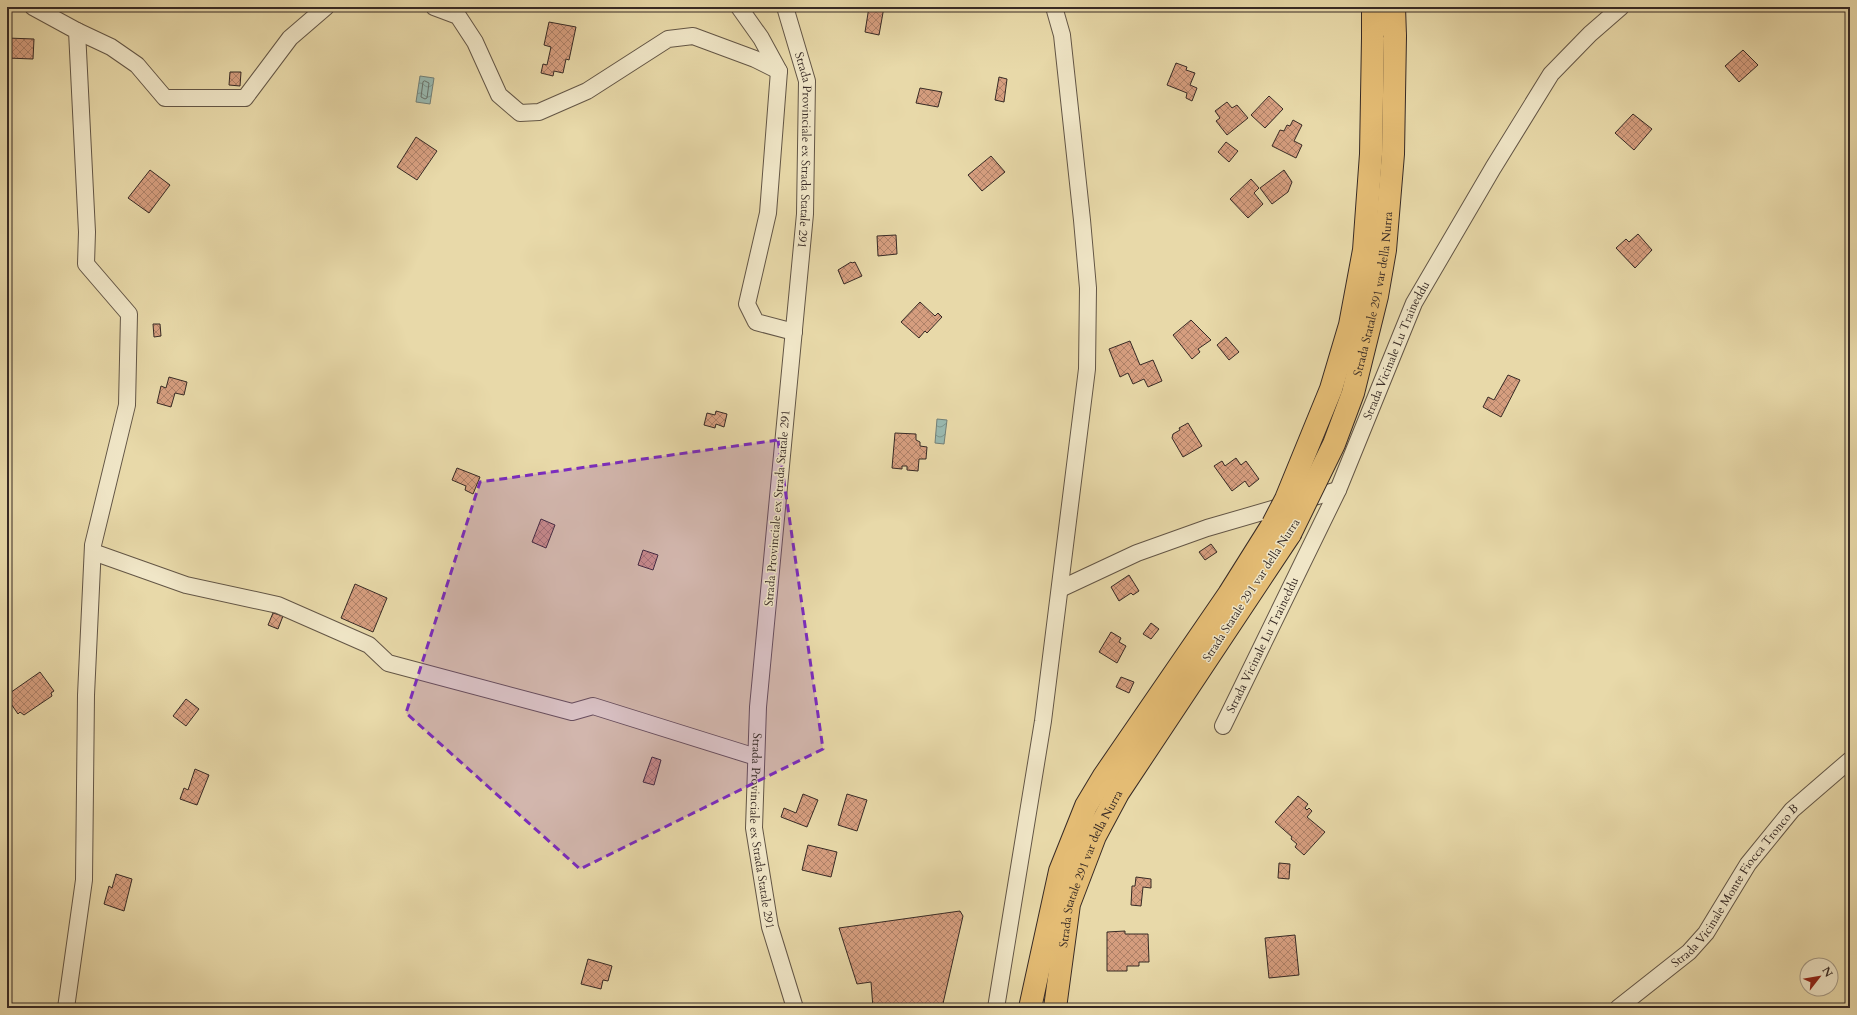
<svg xmlns="http://www.w3.org/2000/svg" width="1857" height="1015" viewBox="0 0 1857 1015" font-family="Cardo,serif">
<defs>
<pattern id="water-waves" width="16" height="10" patternUnits="userSpaceOnUse"><rect width="16" height="10" fill="#99b9b0"/><path d="M0 5q4-4 8 0t8 0" fill="none" stroke="#7e978f"/></pattern>
<pattern id="building-cross-hatch" width="8" height="8" patternUnits="userSpaceOnUse"><rect width="8" height="8" fill="#d69e7f"/><path d="M0 0l8 8M0 8l8-8" fill="none" stroke="#ae8168"/></pattern>
</defs>
<rect width="100%" height="100%" fill="#e8d9a9"/>
<filter id="stains"><feTurbulence type="fractalNoise" baseFrequency=".005" numOctaves="4"/><feColorMatrix values="0 0 0 0 .2 0 0 0 0 .09 0 0 0 0 .02 0 0 0 .5 -.17"/></filter>
<radialGradient id="worn" r=".72"><stop offset=".6" stop-color="#630" stop-opacity="0"/><stop offset="1" stop-color="#630" stop-opacity=".3"/></radialGradient>
<!-- water -->
<g fill="url(#water-waves)" stroke="#728078">
<polygon points="420,76 434,78 430,104 416,102"/>
<polygon points="937,419 947,420 944,444 935,443"/>
</g>
<g fill="none" stroke-linecap="round" stroke-linejoin="round">
<!-- shore -->
<polygon stroke="#68726a" stroke-width="1" points="425,81 429,83 427,98 425,99 421,97 423,82"/>
</g>
<!-- building -->
<g fill="url(#building-cross-hatch)" stroke="#372a25">
<polygon points="869,7 884,7 879,35 865,32"/>
<polygon points="549,22 576,27 569,60 566,59 563,73 554,71 553,76 541,73 543,64 547,65 551,47 544,45"/>
<polygon points="7,38 34,39 33,59 7,58"/>
<polygon points="1743,50 1758,65 1739,82 1725,66"/>
<polygon points="1176,63 1187,67 1186,70 1195,73 1190,85 1197,88 1192,101 1186,98 1187,93 1167,85"/>
<polygon points="230,72 241,72 240,86 229,85"/>
<polygon points="999,77 1007,79 1004,102 995,100"/>
<polygon points="920,88 942,92 938,107 916,103"/>
<polygon points="1269,96 1283,109 1265,128 1251,115"/>
<polygon points="1227,102 1232,108 1237,105 1248,118 1227,135 1216,121 1220,118 1215,111"/>
<polygon points="1633,114 1652,129 1634,150 1615,133"/>
<polygon points="1293,120 1302,125 1294,141 1302,145 1296,158 1272,146 1280,130 1284,131 1287,125 1290,126"/>
<polygon points="416,137 437,151 417,180 397,167"/>
<polygon points="1226,142 1238,151 1229,162 1218,152"/>
<polygon points="991,156 1005,172 982,191 968,175"/>
<polygon points="150,170 170,185 149,213 128,198"/>
<polygon points="1284,170 1292,182 1288,192 1272,204 1260,188"/>
<polygon points="1251,179 1259,188 1254,193 1263,204 1248,218 1230,199"/>
<polygon points="1638,234 1652,250 1635,268 1616,248 1626,239 1629,242"/>
<polygon points="896,235 897,254 878,256 877,236"/>
<polygon points="851,262 852,263 855,262 862,276 844,284 838,270"/>
<polygon points="920,302 935,316 938,313 942,317 927,333 925,331 919,338 901,322"/>
<polygon points="1191,320 1211,340 1198,349 1200,352 1192,359 1173,335"/>
<polygon points="153,324 160,324 161,336 154,337"/>
<polygon points="1226,337 1239,352 1229,360 1217,345"/>
<polygon points="1130,341 1140,365 1153,360 1162,381 1148,387 1144,379 1133,384 1128,373 1120,377 1109,349"/>
<polygon points="1508,375 1520,380 1501,417 1483,407 1488,397 1494,400"/>
<polygon points="169,377 187,382 184,395 175,393 171,407 157,403 161,386 166,388"/>
<polygon points="716,411 727,414 724,427 716,424 715,428 704,425 707,413 715,415"/>
<polygon points="1188,423 1202,446 1183,457 1172,438 1173,434 1180,430 1179,428"/>
<polygon points="895,433 916,434 916,440 920,442 920,446 927,447 926,459 919,459 918,471 907,470 907,466 902,466 902,469 892,468"/>
<polygon points="1236,458 1241,465 1246,461 1259,479 1249,487 1245,481 1232,491 1214,466 1222,461 1225,466"/>
<polygon points="457,468 480,477 473,494 465,490 466,486 452,480"/>
<polygon points="541,519 555,525 546,548 532,542"/>
<polygon points="1211,544 1217,552 1205,560 1199,552"/>
<polygon points="643,550 658,555 653,570 638,565"/>
<polygon points="1129,575 1139,591 1133,595 1131,593 1119,601 1111,587"/>
<polygon points="355,584 387,598 373,632 341,618"/>
<polygon points="273,613 283,616 278,629 268,625"/>
<polygon points="1151,623 1159,629 1151,639 1143,634"/>
<polygon points="1111,632 1121,638 1119,642 1126,646 1117,663 1099,652"/>
<polygon points="40,672 54,691 51,693 52,696 24,715 20,712 18,714 7,698 7,695"/>
<polygon points="1121,677 1134,682 1129,693 1116,687"/>
<polygon points="186,699 199,709 186,726 173,716"/>
<polygon points="652,757 661,760 654,785 643,782"/>
<polygon points="195,769 209,775 197,805 180,799 184,788 188,790"/>
<polygon points="803,794 818,800 807,827 781,817 784,808 796,813"/>
<polygon points="847,794 867,800 857,831 838,825"/>
<polygon points="1298,796 1308,804 1305,808 1307,810 1309,808 1312,811 1307,817 1325,832 1304,855 1295,847 1297,844 1291,839 1292,837 1275,822"/>
<polygon points="808,845 837,852 831,877 802,870"/>
<polygon points="1279,863 1290,864 1289,879 1278,878"/>
<polygon points="116,874 132,879 124,911 104,904 109,886 112,888"/>
<polygon points="1136,877 1151,879 1151,888 1143,887 1141,906 1131,905 1132,886 1135,886"/>
<polygon points="960,911 963,916 942,1008 873,1008 871,982 857,984 839,928"/>
<polygon points="1125,931 1125,934 1148,934 1149,962 1139,962 1139,966 1127,966 1127,971 1107,971 1107,932"/>
<polygon points="1295,935 1299,975 1269,978 1265,938"/>
<polygon points="588,959 612,966 608,981 603,980 601,989 581,984"/>
</g>
<g fill="none" stroke-linecap="round" stroke-linejoin="round">
<defs>
<g id="minor">
<polyline points="33,7 77,31 87,232 86,264 129,314 127,405 93,545 86,695 84,880 66,1008"/>
<polyline points="434,7 458,16 475,42 499,95 520,113 539,112 587,91 668,39 693,36 755,59 779,71"/>
<polyline points="739,7 761,38 779,71 768,213 747,304 756,322 794,332"/>
<path id="s1" d="M 785,7 L 807,81 L 805,214 L 758,707 L 754,828 L 770,927 L 795,1008"/>
<polyline points="77,31 111,47 137,65 165,98 245,98 290,38 326,7"/>
<polyline points="93,552 186,585 278,605 369,645 388,663 572,712 593,706 756,757"/>
<polyline points="1060,589 1137,553 1207,528 1338,490"/>
<path id="s2" d="M 1223,726 L 1338,490 L 1414,303 L 1493,168 L 1551,74 L 1590,34 L 1621,7"/>
<polyline points="996,1008 1043,721 1087,369 1088,288 1082,220 1062,35 1054,7"/>
<path id="s3" d="M 1618,1008 L 1689,952 L 1706,933 L 1748,864 L 1792,810 L 1850,760"/>
</g>
<g id="highway">
<polyline points="1394,7 1395,36"/>
<polyline points="1373,38 1373,7"/>
<polyline points="1030,1008 1060,871 1086,806 1104,776 1229,594 1273,524"/>
<path id="s4" d="M 1055,1008 L 1069,904 L 1095,836 L 1118,793 L 1290,534"/>
</g>
</defs>
<!-- minor casing -->
<use href="#minor" stroke="#635646" stroke-width="18"/>
<!-- highway casing -->
<use href="#highway" stroke="#372a25" stroke-width="24"/>
<!-- minor -->
<use href="#minor" stroke="#f0e6c7" stroke-width="16"/>
<!-- highway -->
<use href="#highway" stroke="#e4bc74" stroke-width="22"/>
<defs>
<g id="highway-bridge">
<polyline points="1273,524 1286,499 1331,389 1350,325 1364,250 1371,154 1373,38"/>
<path id="s5" d="M 1290,534 L 1334,444 L 1353,393 L 1377,296 L 1385,250 L 1393,154 L 1395,36"/>
</g>
</defs>
<!-- highway-bridge casing -->
<use href="#highway-bridge" stroke="#372a25" stroke-width="24" stroke-linecap="butt"/>
<!-- highway-bridge -->
<use href="#highway-bridge" stroke="#e4bc74" stroke-width="22"/>
</g>
<!-- marked area -->
<path fill="#7b2cbf" fill-opacity="0.2" stroke="#7b2cbf" stroke-width="3" stroke-dasharray="8 5" stroke-linejoin="round" d="M 778,440 L 823,749 L 580,869 L 406,713 L 480,482 Z"/>
<g text-anchor="middle" stroke-width="3" stroke-linejoin="round" paint-order="stroke">
<!-- street labels -->
<g font-size="12" fill="#372a25" stroke="#f0e6c7">
<text dy="4" stroke="none"><textPath href="#s1" startOffset="146">Strada Provinciale ex Strada Statale 291</textPath></text>
<text dy="4" stroke="none"><textPath href="#s5" startOffset="256">Strada Statale 291 var della Nurra</textPath></text>
<text dy="4" stroke="none"><textPath href="#s2" startOffset="414">Strada Vicinale Lu Traineddu</textPath></text>
<text transform="translate(777 508) rotate(-85)" y="4">Strada Provinciale ex Strada Statale 291</text>
<text transform="translate(1251 590) rotate(-57)" y="4">Strada Statale 291 var della Nurra</text>
<text dy="4" stroke="none"><textPath href="#s2" startOffset="90">Strada Vicinale Lu Traineddu</textPath></text>
<text dy="4" stroke="none"><textPath href="#s1" startOffset="830">Strada Provinciale ex Strada Statale 291</textPath></text>
<text dy="4" stroke="none"><textPath href="#s4" startOffset="145">Strada Statale 291 var della Nurra</textPath></text>
<text dy="4" stroke="none"><textPath href="#s3" startOffset="171">Strada Vicinale Monte Fiocca Tronco B</textPath></text>
</g>
</g>
<!-- margin -->
<rect width="1857" height="1015" fill="none" stroke="#e8d9a9" stroke-width="24"/>
<rect x="8" y="8" width="1841" height="999" fill="none" stroke="#372a25" stroke-width="2"/>
<rect x="12" y="12" width="1833" height="991" fill="none" stroke="#372a25"/>
<!-- north arrow -->
<g transform="translate(1819 977) rotate(59)"><circle r="19" fill="#f0e6c7" stroke="#a69b86"/>
<path d="M0-3L7 15L0 10L-7 15Z" fill="#8f2418"/>
<text y="-6" font-size="11" font-weight="bold" text-anchor="middle" fill="#372a25">N</text>
</g>
<rect width="100%" height="100%" filter="url(#stains)"/>
<rect width="100%" height="100%" fill="url(#worn)"/>
</svg>
